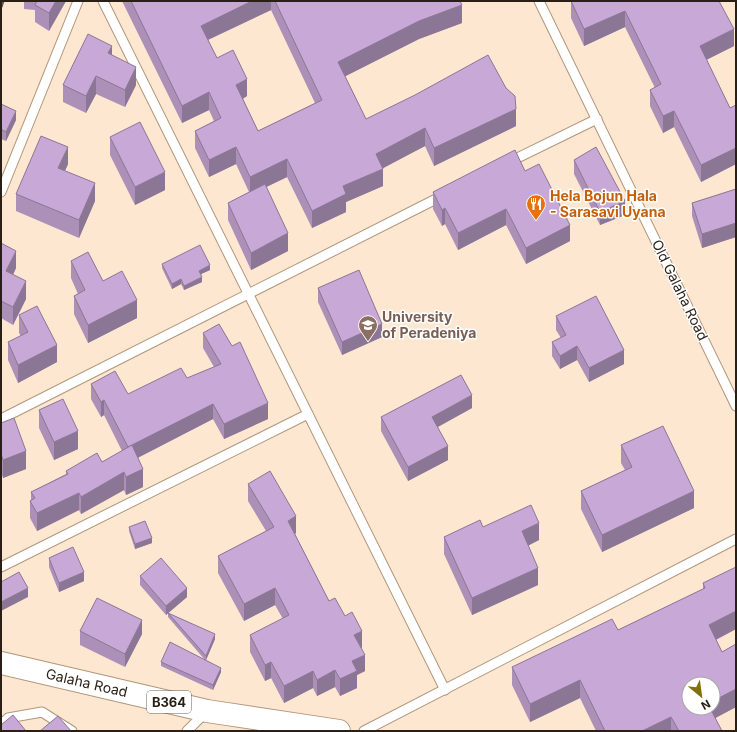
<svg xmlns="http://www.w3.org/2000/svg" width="737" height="732" viewBox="0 0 737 732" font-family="Inter,sans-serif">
<rect width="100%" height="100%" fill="#fee7d0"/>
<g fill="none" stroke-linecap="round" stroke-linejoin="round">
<defs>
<g id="lane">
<polyline points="103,1 445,690"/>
<polyline points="539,1 736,406"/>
<polyline points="507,163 597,119"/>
<polyline points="1,192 78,1"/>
<polyline points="1,419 442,196"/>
<polyline points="1,567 308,414"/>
<polyline points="1,725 8,718 42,712 72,731"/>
<polyline points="187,731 206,712"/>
<polyline points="364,731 736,539"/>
</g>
<g id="primary">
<path id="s1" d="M 1,663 L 207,711 L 339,731"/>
</g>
</defs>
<!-- lane casing -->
<use href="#lane" stroke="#b1967b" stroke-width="11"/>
<!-- primary casing -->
<use href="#primary" stroke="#b1967b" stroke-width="24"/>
<!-- lane -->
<use href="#lane" stroke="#fff" stroke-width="9"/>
<!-- primary -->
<use href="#primary" stroke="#fff" stroke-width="22"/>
<!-- rail -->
<polyline stroke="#67594b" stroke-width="3" stroke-dasharray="8 4" stroke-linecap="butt" points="1,7 3,1"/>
</g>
<!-- wall -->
<g fill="#ac90b8" fill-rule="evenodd">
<polygon points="24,1 66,1 49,31 35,22 35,10 24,9"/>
<path d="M 122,1 L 460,1 L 462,23 L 419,39 L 345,76 L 366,119 L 516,126 L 434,166 L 425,146 L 382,168 L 383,186 L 346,202 L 346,212 L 312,228 L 287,177 L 266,187 L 288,251 L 251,270 L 228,220 L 228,203 L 249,192 L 236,164 L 209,177 L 195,148 L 195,131 L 214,121 L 209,110 L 182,123 ZM 271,10 L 315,103 L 258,131 L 243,99 L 247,96 L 217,58 L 208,40 Z"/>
<polygon points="571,1 719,1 734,46 706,60 730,108 736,105 736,164 701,182 674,127 663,133 650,106 650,90 655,88 625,27 584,46 571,18"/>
<polygon points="112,55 136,85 125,107 96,94 86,113 63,102 63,85"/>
<polygon points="1,104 16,120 6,141 1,139"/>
<polygon points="110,137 165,190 135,205 110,155"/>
<polygon points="574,160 625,215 600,225 574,174"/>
<polygon points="68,164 65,171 95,201 79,238 16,211 16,194"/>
<polygon points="525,171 570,241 526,264 506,225 458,250 445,224 442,226 433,209 433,192"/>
<polygon points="736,189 736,237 702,248 692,216 692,203"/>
<polygon points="1,243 16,268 13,275 26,299 13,325 1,318"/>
<polygon points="71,261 103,281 137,318 88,343 74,314 74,296 78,294 71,278"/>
<polygon points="162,264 210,270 201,274 202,282 184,290 181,284 172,289 162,268"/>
<polygon points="318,288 382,337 342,355 318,302"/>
<polygon points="19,315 57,362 18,383 8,360 8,342 21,336 19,333"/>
<polygon points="556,316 624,364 589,382 577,360 560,369 552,356 552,342 561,338 556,330"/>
<polygon points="203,333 268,419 224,439 213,419 138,457 143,487 126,495 124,490 81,514 79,510 37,531 30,518 30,501 31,500 31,492 66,474 66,471 102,462 122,451 104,415 101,417 91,399 91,384 128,394 187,378 214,367 203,348"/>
<polygon points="472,408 438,427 448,460 408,481 381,431 381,417"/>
<polygon points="39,410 78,449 54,460 39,428"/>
<polygon points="1,423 26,469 3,478 1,472"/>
<polygon points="621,445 694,508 602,552 581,509 581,491 625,470 621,463"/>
<polygon points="248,484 296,533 295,534 329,601 362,648 361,648 365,671 357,675 357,688 340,696 335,687 317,696 313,688 284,703 271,678 265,681 250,652 250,635 283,619 275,605 244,621 218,573 218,556 266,531 248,501"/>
<polygon points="129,527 152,543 135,549 129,531"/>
<polygon points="483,527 539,540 528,545 538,585 472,615 444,554 444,537"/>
<polygon points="49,558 84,581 59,592 49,567"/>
<polygon points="140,576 187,597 168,613 215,639 206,660 221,672 213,690 161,666 161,662 205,660 168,617 168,613 166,615 140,585"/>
<polygon points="703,583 736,629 716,640 722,652 736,644 736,707 715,718 722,731 596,731 580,698 530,722 512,685 512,667 618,630 703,589"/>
<polygon points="80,631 142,634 125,667 80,645"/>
</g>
<!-- shaded-wall -->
<g fill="#8c7696">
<polygon points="56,1 66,1 49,31 49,13"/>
<polygon points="252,1 271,1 271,10 201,43 201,26"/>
<polygon points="462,5 462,23 419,39 338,80 338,62 419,21"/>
<polygon points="625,11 625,27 584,46 584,29"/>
<polygon points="734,29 734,46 700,63 700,46"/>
<polygon points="112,46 112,63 108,53"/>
<polygon points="136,67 136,85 125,107 125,90"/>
<polygon points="96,76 96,94 86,113 86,96"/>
<polygon points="247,79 247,96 236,102 236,85"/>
<polygon points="209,92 209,110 182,123 182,106"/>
<polygon points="516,109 516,126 434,166 434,148"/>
<polygon points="16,111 16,120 6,141 6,132"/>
<polygon points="674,111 674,127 663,133 663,116"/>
<polygon points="425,128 425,146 376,172 376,154"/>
<polygon points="68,147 68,164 58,186 58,168"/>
<polygon points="236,147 236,164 209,177 209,160"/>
<polygon points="736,148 736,164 701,182 701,165"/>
<polygon points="287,159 287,177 250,195 250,177"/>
<polygon points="383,169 383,186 346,202 346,212 312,228 312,211 343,186"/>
<polygon points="165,172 165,190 135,205 135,187"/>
<polygon points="95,183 95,201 79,238 79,220"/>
<polygon points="625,201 625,215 600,225 600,212"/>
<polygon points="445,208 445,224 442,226 442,210"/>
<polygon points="506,209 506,225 458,250 458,233"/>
<polygon points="736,223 736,237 702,248 702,234"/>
<polygon points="570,225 570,241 526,264 526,248"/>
<polygon points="288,233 288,251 251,270 251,253"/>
<polygon points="16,251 16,268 6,289 6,271"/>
<polygon points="210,265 210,270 199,275 199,271"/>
<polygon points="202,277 202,282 184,290 184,286"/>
<polygon points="181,279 181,284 172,289 172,284"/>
<polygon points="26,281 26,299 13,325 13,307"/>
<polygon points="137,300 137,318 88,343 88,325"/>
<polygon points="382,324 382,337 342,355 342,342"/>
<polygon points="57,345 57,362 18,383 18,365"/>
<polygon points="577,346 577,360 560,369 560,356"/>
<polygon points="624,350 624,364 589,382 589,368"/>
<polygon points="472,395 472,408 432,430 432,417"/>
<polygon points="104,400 104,415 101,417 101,402"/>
<polygon points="268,403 268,419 224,439 224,424"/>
<polygon points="213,404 213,419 128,463 128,447"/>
<polygon points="78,431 78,449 54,460 54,442"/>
<polygon points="448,446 448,460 408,481 408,467"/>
<polygon points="26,451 26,469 3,478 3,460"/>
<polygon points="143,469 143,487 126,495 126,477"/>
<polygon points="124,472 124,490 81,514 81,497"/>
<polygon points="694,491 694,508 602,552 602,535"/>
<polygon points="79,493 79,510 37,531 37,513"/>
<polygon points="296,516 296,533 288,538 288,521"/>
<polygon points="539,523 539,540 522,549 522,531"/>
<polygon points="152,538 152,543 135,549 135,544"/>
<polygon points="538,568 538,585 472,615 472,598"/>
<polygon points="84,572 84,581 59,592 59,583"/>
<polygon points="28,588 28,597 1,611 1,602"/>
<polygon points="187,588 187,597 166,615 166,606"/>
<polygon points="275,588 275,605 244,621 244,604"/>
<polygon points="736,611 736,629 709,643 709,625"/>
<polygon points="142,620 142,634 125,667 125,654"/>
<polygon points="362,631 362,648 354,652 354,635"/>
<polygon points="215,634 215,639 206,660 206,656"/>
<polygon points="365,655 365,671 357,675 357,688 340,696 340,679 352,661"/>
<polygon points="271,662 271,678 265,681 265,665"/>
<polygon points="221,668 221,672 213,690 213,685"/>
<polygon points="335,670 335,687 317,696 317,680"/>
<polygon points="313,671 313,688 284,703 284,686"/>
<polygon points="580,680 580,698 530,722 530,704"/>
<polygon points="736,689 736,707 708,722 708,708 713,708 713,701"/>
<polygon points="671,717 671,731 642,731"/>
</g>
<!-- building -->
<g fill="#c8a8d6" stroke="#8c7696">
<polygon points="37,1 56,1 49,13 35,5"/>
<polygon points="131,1 252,1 201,26 217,58 233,50 247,79 236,85 258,131 322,100 275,1 460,1 462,5 419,21 338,62 366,119 415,95 488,55 506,88 515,96 516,109 434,148 425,128 376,154 383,169 343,186 346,194 312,211 287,159 250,177 236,147 209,160 195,131 221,118 209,92 182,106"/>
<polygon points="571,1 719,1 734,29 700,46 730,108 736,105 736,148 701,165 674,111 663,116 650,90 661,84 625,11 584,29"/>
<polygon points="88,34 112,46 108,53 136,67 125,90 96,76 86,96 63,85"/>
<polygon points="1,104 16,111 6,132 1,129"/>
<polygon points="140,122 165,172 135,187 110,137"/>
<polygon points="41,136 68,147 58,168 95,183 79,220 16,194"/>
<polygon points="596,147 625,201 600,212 574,160"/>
<polygon points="515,150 525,171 539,164 570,225 526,248 506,209 458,233 445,208 442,210 433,192"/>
<polygon points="265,184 288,233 251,253 228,203"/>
<polygon points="736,189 736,223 702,234 692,203"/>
<polygon points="1,243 16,251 6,271 26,281 13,307 1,301"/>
<polygon points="200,245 210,265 199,271 202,277 184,286 181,279 172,284 162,264"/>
<polygon points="88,252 103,281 122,271 137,300 88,325 74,296 85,290 71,261"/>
<polygon points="359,270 382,324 342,342 318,288"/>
<polygon points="596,296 624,350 589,368 577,346 560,356 552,342 566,335 556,316"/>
<polygon points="37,306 57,345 18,365 8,342 28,332 19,315"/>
<polygon points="219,324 232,346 240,342 268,403 224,424 213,404 128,447 104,400 101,402 91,384 115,371 128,394 181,368 187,378 221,364 203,333"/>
<polygon points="461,375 472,395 432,417 448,446 408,467 381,417"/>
<polygon points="63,399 78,431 54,442 39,410"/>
<polygon points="14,418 26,451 3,460 1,454 1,423"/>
<polygon points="663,426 694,491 602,535 581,491 632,467 621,445"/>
<polygon points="132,445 143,469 126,477 124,472 81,497 79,493 37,513 30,501 35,498 31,492 68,474 66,471 97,453 102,462"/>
<polygon points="270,471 296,516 288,521 329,601 335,598 345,616 352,612 362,631 354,635 365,655 352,661 357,671 340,679 335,670 317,680 313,671 284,686 271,662 265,665 250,635 289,615 275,588 244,604 218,556 274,527 248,484"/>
<polygon points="531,505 539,523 522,531 538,568 472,598 444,537 480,520 483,527"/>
<polygon points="145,521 152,538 135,544 129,527"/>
<polygon points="73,547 84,572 59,583 49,558"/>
<polygon points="161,558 187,588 166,606 140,576"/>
<polygon points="736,567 736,611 709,625 722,652 736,644 736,689 713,701 713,684 689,684 689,708 710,708 722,731 679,731 671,717 642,731 605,731 580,680 530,704 512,667 612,619 618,630 705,588 703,583"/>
<polygon points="19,572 28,588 1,602 1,582"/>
<polygon points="97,598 142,620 125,654 80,631"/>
<polygon points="168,613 215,634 206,656"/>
<polygon points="170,642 221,668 213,685 161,662"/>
<polygon points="13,715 26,731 1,731 1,725"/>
<polygon points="58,716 71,731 40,731"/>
</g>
<!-- icons -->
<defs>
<symbol id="restaurant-pin" viewBox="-11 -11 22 30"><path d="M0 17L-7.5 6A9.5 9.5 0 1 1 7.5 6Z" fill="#e8710a" stroke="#fff"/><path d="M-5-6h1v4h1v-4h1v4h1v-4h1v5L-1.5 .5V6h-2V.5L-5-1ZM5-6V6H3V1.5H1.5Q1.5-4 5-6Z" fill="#fff"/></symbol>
<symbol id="university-pin" viewBox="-11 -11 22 30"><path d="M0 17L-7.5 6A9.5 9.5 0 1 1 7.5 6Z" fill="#8d6e63" stroke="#fff"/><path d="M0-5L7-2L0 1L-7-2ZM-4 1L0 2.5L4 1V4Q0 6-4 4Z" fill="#fff"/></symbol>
</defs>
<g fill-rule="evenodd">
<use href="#restaurant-pin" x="525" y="193" width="22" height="30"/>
<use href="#university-pin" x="357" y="314" width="22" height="30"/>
</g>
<g text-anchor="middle" stroke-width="3" stroke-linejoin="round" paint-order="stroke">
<!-- shield labels -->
<rect fill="#fff" stroke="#6a625b" stroke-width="1" x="147" y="691" width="44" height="22" rx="3"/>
<g font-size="13" font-weight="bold" fill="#2a1f15">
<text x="169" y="707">B364</text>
</g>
<!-- food labels -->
<g font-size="14" font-weight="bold" fill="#c56008" stroke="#fff" text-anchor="start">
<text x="550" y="201">Hela Bojun Hala<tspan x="550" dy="16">- Sarasavi Uyana</tspan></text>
</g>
<!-- street labels -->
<g font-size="14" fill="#2a1f15" stroke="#fff">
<text transform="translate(680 290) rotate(64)" y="5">Old Galaha Road</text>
<text dy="5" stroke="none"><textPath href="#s1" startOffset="88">Galaha Road</textPath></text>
</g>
<!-- education labels -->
<g font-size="14" font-weight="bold" fill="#785e54" stroke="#fff" text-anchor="start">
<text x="382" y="322">University<tspan x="382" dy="16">of Peradeniya</tspan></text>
</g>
</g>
<!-- border -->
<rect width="737" height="732" fill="none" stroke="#2a1f15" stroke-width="4"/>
<!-- north arrow -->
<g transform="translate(701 696) rotate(151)"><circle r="19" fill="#ffffff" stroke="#aaa5a1"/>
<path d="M0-3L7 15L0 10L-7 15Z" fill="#826f0e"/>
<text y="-6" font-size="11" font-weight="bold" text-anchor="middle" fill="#2a1f15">N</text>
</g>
</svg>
